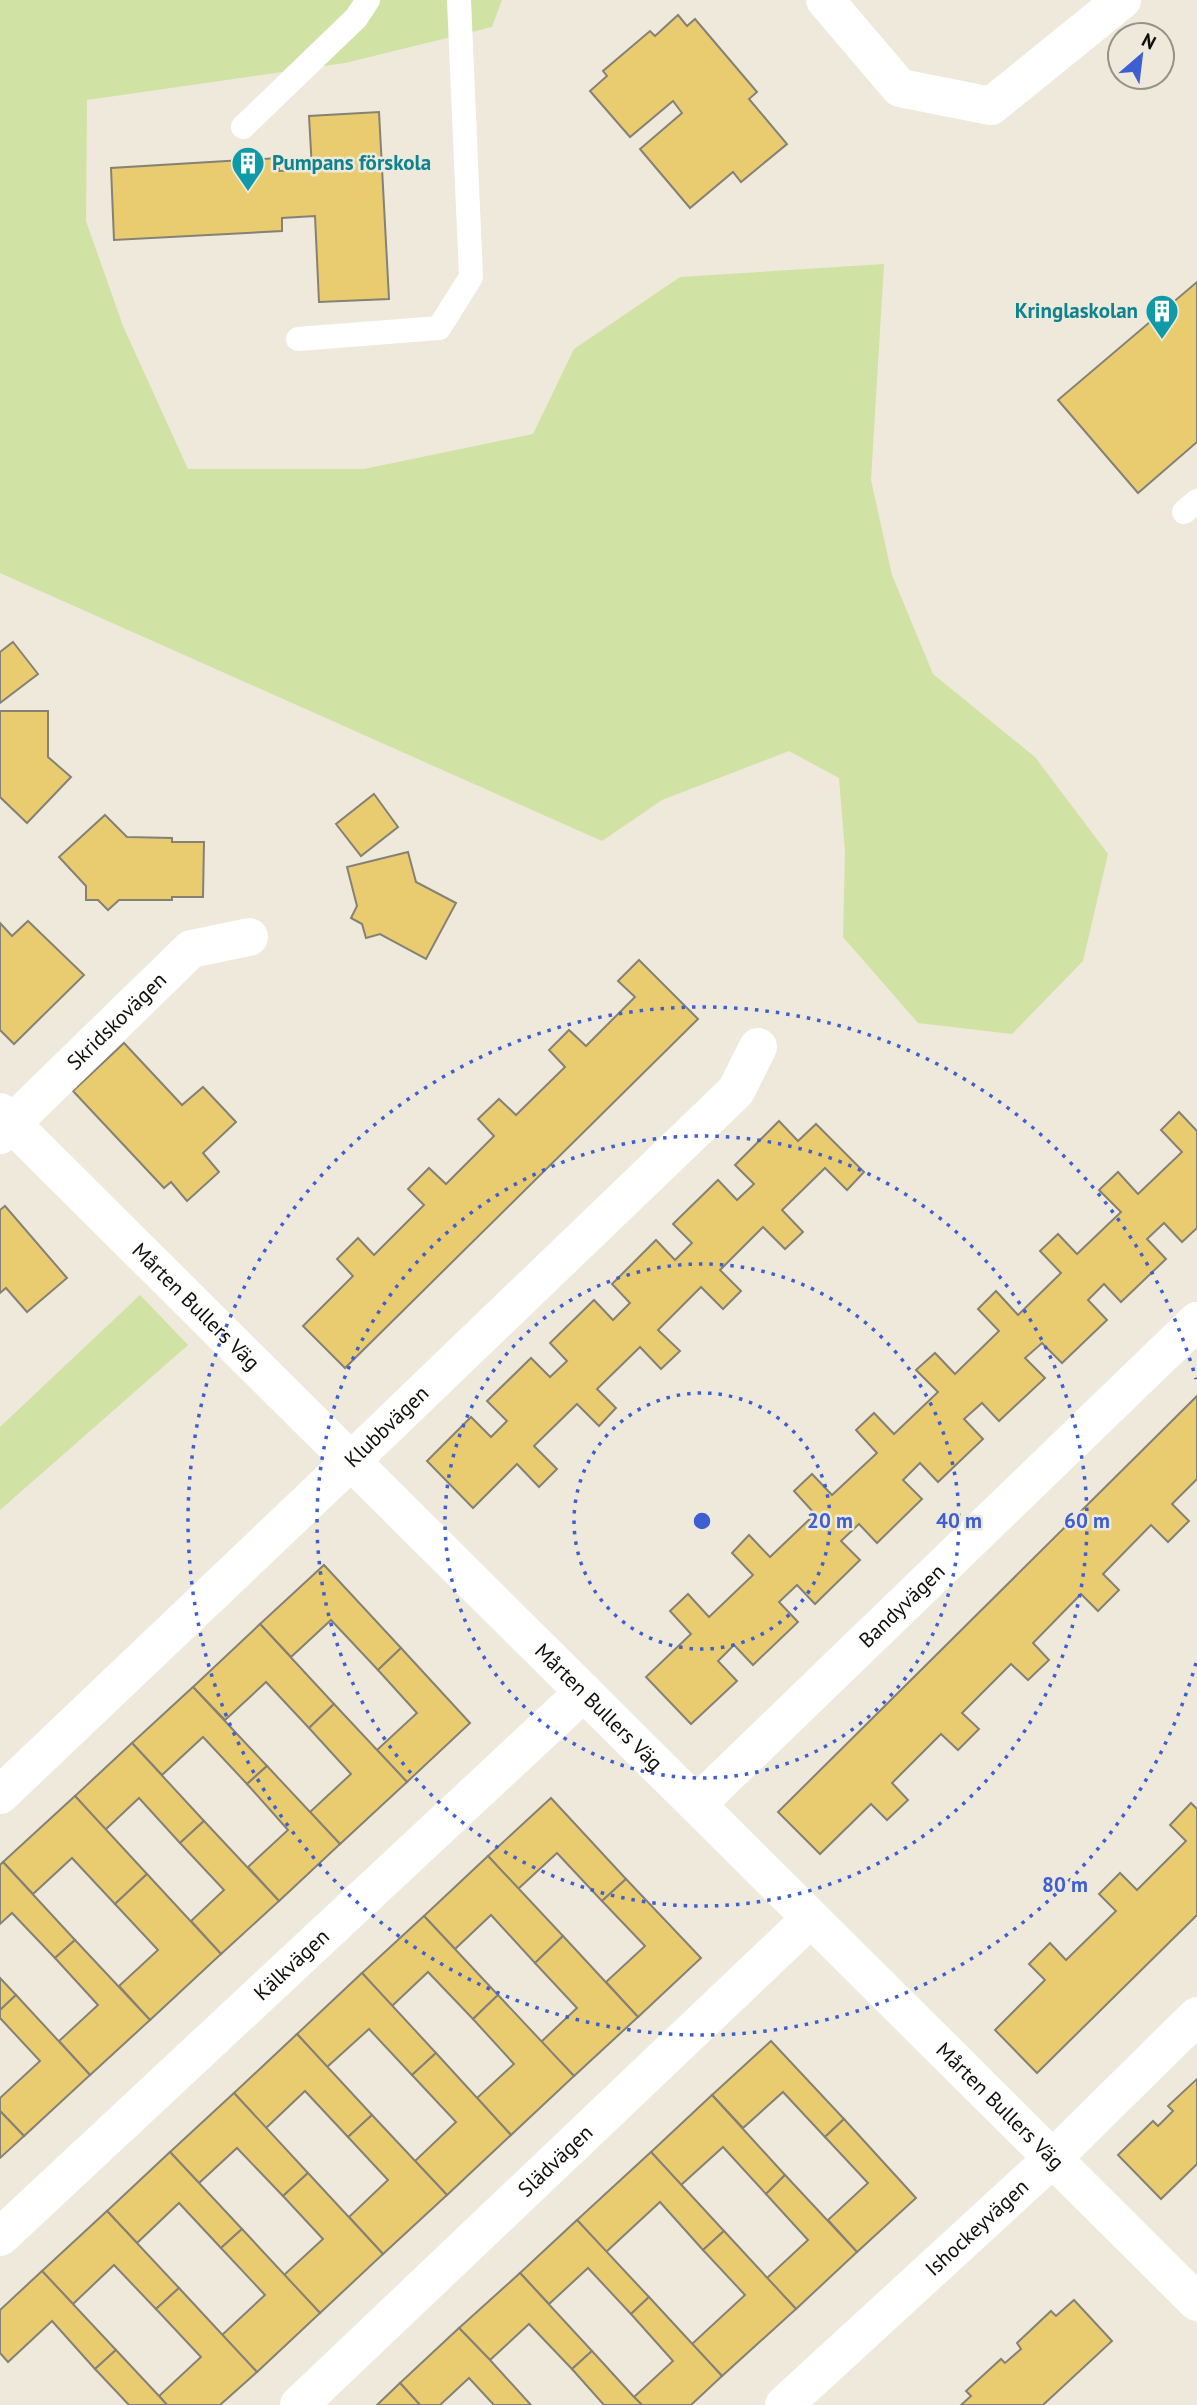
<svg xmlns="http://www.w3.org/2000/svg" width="1197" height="2405" viewBox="0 0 1197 2405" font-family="'PT Sans',sans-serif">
<rect width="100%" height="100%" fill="#eee9db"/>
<!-- green -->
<g fill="#d1e2a5">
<polygon points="0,0 502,0 492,27 345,63 87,100 86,221 123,326 188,469 364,469 533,434 574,349 680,277 884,264 871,480 892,575 933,674 1035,757 1108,854 1083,961 1012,1034 918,1023 843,937 845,852 839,778 789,751 662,800 602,841 0,573"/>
<polygon points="140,1295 188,1345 0,1510 0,1427"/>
</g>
<!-- building -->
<g fill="#eacc70" stroke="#868175" stroke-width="2">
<polygon points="678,15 687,26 695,19 757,92 749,99 787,144 741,182 733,172 690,208 640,149 682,113 673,101 630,137 590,91 607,76 603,71 650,31 655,36"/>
<polygon points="379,112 389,299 319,302 315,216 282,218 282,231 114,240 111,168 279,158 279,171 312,169 309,116"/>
<polygon points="1197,282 1197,442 1138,493 1058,400"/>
<polygon points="13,642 38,674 0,703 0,652"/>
<polygon points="0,711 48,711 48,757 71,777 27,823 0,797"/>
<polygon points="374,794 398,827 361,856 336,824"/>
<polygon points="105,815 127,837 172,838 172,842 204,842 203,897 172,897 172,900 119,900 108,910 98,900 86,900 86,886 59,857"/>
<polygon points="408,852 416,882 456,903 426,959 380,934 366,938 362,924 351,918 357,906 347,867"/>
<polygon points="28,921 84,975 14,1044 0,1030 0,923 12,936"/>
<polygon points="639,960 698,1019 345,1368 303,1326 353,1276 337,1259 358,1238 374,1255 424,1205 408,1189 429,1168 446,1184 494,1136 478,1119 499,1099 516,1115 565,1067 549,1050 569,1030 586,1046 635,997 618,981"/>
<polygon points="124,1043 182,1105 203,1087 236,1122 203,1153 219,1172 187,1201 171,1182 164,1188 73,1091"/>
<polygon points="1179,1112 1197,1131 1197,1228 1182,1242 1164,1223 1147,1239 1166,1259 1121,1302 1104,1284 1088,1300 1107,1320 1062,1363 1042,1343 1025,1358 1045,1378 999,1421 982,1403 964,1419 983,1439 938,1482 920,1463 903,1480 922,1499 877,1543 859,1524 841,1541 860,1560 815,1604 797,1585 779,1602 798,1622 753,1665 734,1645 718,1661 737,1681 691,1724 646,1677 691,1634 670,1611 688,1594 709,1617 753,1575 732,1553 749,1535 770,1557 815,1514 794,1491 812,1474 832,1495 877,1453 856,1430 874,1413 894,1434 938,1392 916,1370 935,1353 955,1374 999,1331 978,1309 996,1291 1018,1315 1061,1273 1040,1251 1058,1234 1077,1254 1121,1212 1099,1190 1118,1172 1138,1194 1182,1152 1161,1130"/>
<polygon points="779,1121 798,1141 816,1124 864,1172 847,1190 825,1168 782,1210 803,1232 785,1249 763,1227 720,1270 741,1291 723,1309 701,1287 658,1330 680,1351 661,1369 640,1347 597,1389 616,1408 599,1426 577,1404 534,1446 557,1469 539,1487 517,1464 473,1508 427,1461 471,1417 491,1437 507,1421 487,1401 531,1358 550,1377 567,1361 550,1343 594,1300 613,1320 630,1303 612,1284 656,1240 675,1260 692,1243 673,1224 718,1180 737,1200 754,1184 735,1165"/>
<polygon points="5,1206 67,1278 27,1312 6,1288 0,1293 0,1210"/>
<polygon points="1197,1396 1197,1479 1172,1504 1189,1521 1168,1542 1151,1525 1103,1574 1119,1590 1098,1611 1081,1594 1033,1643 1049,1660 1028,1680 1011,1664 962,1713 979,1729 958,1750 941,1734 892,1783 908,1800 887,1820 871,1804 820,1854 778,1812"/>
<polygon points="324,1565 401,1648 378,1670 331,1620 291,1657 260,1624"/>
<polygon points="260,1624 334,1704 309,1728 266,1682 225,1720 193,1687"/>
<polygon points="401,1648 470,1723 407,1782 377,1750 417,1713 378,1670"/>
<polygon points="193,1687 267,1766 247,1784 203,1737 162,1775 132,1743"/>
<polygon points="334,1704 407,1782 340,1844 310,1812 351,1774 309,1728"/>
<polygon points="132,1743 204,1821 180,1843 139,1798 105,1830 75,1796"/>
<polygon points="267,1766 340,1844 279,1901 248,1867 288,1830 247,1784"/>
<polygon points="75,1796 147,1874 115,1904 72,1858 33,1894 3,1862"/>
<polygon points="551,1798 626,1879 602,1901 557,1853 518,1889 488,1856"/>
<polygon points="1191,1803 1197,1809 1197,1915 1037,2073 995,2030 1045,1980 1029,1964 1050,1943 1066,1960 1116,1911 1099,1894 1120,1873 1137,1890 1186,1841 1170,1825"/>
<polygon points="204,1821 279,1901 221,1954 191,1921 224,1890 180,1843"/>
<polygon points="488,1856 563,1936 535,1963 491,1915 455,1949 424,1916"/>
<polygon points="3,1862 75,1940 55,1958 12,1913 0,1924 0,1865"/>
<polygon points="147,1874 221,1954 150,2020 119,1986 158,1950 115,1904"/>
<polygon points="626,1879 701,1958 638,2017 606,1982 645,1946 602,1901"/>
<polygon points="424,1916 498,1995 473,2019 428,1972 392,2006 362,1973"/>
<polygon points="563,1936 638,2017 574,2076 541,2042 577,2008 535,1963"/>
<polygon points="75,1940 150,2020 90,2075 59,2041 98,2005 55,1958"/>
<polygon points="362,1973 436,2053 412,2075 369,2029 327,2067 297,2034"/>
<polygon points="0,1978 16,1995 0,2010"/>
<polygon points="16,1995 90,2075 24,2136 0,2111 0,2098 40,2061 0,2018 0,2010"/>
<polygon points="498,1995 574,2076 511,2135 477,2098 514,2064 473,2019"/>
<polygon points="297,2034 372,2115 348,2137 305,2091 266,2128 234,2093"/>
<polygon points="771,2041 844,2119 825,2137 783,2092 743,2128 712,2095"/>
<polygon points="436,2053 511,2135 447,2195 415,2161 456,2122 412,2075"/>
<polygon points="1197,2079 1197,2164 1161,2199 1118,2155 1153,2121 1158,2126 1173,2111 1168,2106"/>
<polygon points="234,2093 308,2173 283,2196 237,2148 199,2183 170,2152"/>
<polygon points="712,2095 785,2175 766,2194 723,2147 681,2185 651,2152"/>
<polygon points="0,2111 24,2136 0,2158"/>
<polygon points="372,2115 447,2195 383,2254 349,2217 388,2180 348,2137"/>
<polygon points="844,2119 916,2198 857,2252 828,2220 868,2183 825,2137"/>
<polygon points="170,2152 242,2229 221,2248 179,2203 137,2243 107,2211"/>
<polygon points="651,2152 724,2231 703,2250 660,2202 606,2252 577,2220"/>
<polygon points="308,2173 383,2254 320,2313 284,2275 323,2239 283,2196"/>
<polygon points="785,2175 857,2252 796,2309 767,2278 808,2240 766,2194"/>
<polygon points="107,2211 179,2288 156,2309 114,2265 73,2304 42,2271"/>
<polygon points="577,2220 649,2297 631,2314 588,2268 549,2304 520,2273"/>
<polygon points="242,2229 320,2313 257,2372 222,2335 265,2295 221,2248"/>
<polygon points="724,2231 796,2309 722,2376 692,2344 745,2295 703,2250"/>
<polygon points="42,2271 116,2350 95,2369 52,2321 8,2362 0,2353 0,2310"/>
<polygon points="520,2273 592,2351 572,2369 529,2324 490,2360 459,2328"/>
<polygon points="179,2288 257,2372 220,2405 167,2405 159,2396 201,2357 156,2309"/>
<polygon points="649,2297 722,2376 691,2405 642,2405 634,2397 673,2361 631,2314"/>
<polygon points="1074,2300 1112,2341 1043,2405 961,2405 971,2396 966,2391 1001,2359 1005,2363 1021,2349 1017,2343 1051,2311 1056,2316"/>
<polygon points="459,2328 490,2360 531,2405 494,2405 469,2378 440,2405 420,2405 400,2383"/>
<polygon points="116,2350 159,2396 167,2405 129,2405 95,2369"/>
<polygon points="592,2351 634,2397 642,2405 604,2405 572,2369"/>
<polygon points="400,2383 420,2405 377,2405"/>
</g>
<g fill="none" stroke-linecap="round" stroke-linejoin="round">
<!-- service -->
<g stroke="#fff" stroke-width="24">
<polyline points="243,127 356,18 368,0"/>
<polyline points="298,339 439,328 471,277 459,0"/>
<polyline points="1184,512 1197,501"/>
</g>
<!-- minor -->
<g stroke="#fff" stroke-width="38">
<polyline points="825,0 900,88 991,106 1122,0"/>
<path id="s1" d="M 0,1112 L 1197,2302"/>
<path id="s2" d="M 0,1135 L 191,949 L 249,937"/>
<path id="s3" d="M 0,1795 L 351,1461 L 736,1091 L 758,1047"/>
<path id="s4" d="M 697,1804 L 1197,1321"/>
<path id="s5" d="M 0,2237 L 584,1692"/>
<path id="s6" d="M 299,2405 L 811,1918"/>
<path id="s7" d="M 784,2405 L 1053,2158 L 1197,2016"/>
</g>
</g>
<!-- distance rings -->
<g fill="none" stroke="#3d5fd1" stroke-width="3.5" stroke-dasharray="3.5 7">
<circle cx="702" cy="1521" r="128"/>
<circle cx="702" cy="1521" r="257"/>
<circle cx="702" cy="1521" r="385"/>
<path d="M1196 1663A514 514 0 1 1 1196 1379"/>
</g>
<!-- icons -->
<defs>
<symbol id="building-pin" viewBox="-11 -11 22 30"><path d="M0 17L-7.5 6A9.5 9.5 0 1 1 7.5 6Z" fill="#0f9aa8" stroke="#eee9db"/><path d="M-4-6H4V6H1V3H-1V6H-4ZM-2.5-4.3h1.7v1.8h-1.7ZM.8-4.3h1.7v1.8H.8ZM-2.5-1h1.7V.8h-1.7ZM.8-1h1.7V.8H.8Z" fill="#fff"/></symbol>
</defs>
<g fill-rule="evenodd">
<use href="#building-pin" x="229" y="144" width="38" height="52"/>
<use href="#building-pin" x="1143" y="292" width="38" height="52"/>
</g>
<g text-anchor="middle" stroke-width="5" stroke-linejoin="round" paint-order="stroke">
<!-- culture labels -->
<g font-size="21" font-weight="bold" fill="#0d838f" stroke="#eee9db" text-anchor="start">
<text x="272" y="170">Pumpans förskola</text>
<text x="1138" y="318" text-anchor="end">Kringlaskolan</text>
</g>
<!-- street labels -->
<g font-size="21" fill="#100f0a" stroke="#eee9db">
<text dy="7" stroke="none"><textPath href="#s2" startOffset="163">Skridskovägen</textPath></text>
<text dy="7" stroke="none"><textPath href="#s1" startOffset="276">Mårten Bullers Väg</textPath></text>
<text dy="7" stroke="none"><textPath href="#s3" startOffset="534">Klubbvägen</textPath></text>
<text dy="7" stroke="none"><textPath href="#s4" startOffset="285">Bandyvägen</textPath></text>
<text dy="7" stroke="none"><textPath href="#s1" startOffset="844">Mårten Bullers Väg</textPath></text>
<text dy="7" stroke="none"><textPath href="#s5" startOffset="399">Kälkvägen</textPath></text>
<text dy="7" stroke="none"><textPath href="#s1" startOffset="1410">Mårten Bullers Väg</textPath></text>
<text dy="7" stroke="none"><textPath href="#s6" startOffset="354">Slädvägen</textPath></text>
<text dy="7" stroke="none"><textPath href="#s7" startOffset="262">Ishockeyvägen</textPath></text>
</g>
</g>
<circle cx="702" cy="1521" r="10" fill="#3d5fd1" stroke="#eee9db" stroke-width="3.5"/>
<g font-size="21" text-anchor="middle" font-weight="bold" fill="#3d5fd1" stroke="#eee9db" stroke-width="5" stroke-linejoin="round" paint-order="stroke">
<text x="830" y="1528">20 m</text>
<text x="959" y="1528">40 m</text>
<text x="1087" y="1528">60 m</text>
<text x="1065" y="1892">80 m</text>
</g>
<!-- north arrow -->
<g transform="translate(1141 56) rotate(28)"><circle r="33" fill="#eee9db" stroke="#959287" stroke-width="2"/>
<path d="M0-5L12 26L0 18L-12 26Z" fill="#3d5fd1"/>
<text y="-10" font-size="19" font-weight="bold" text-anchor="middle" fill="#100f0a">N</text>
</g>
</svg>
